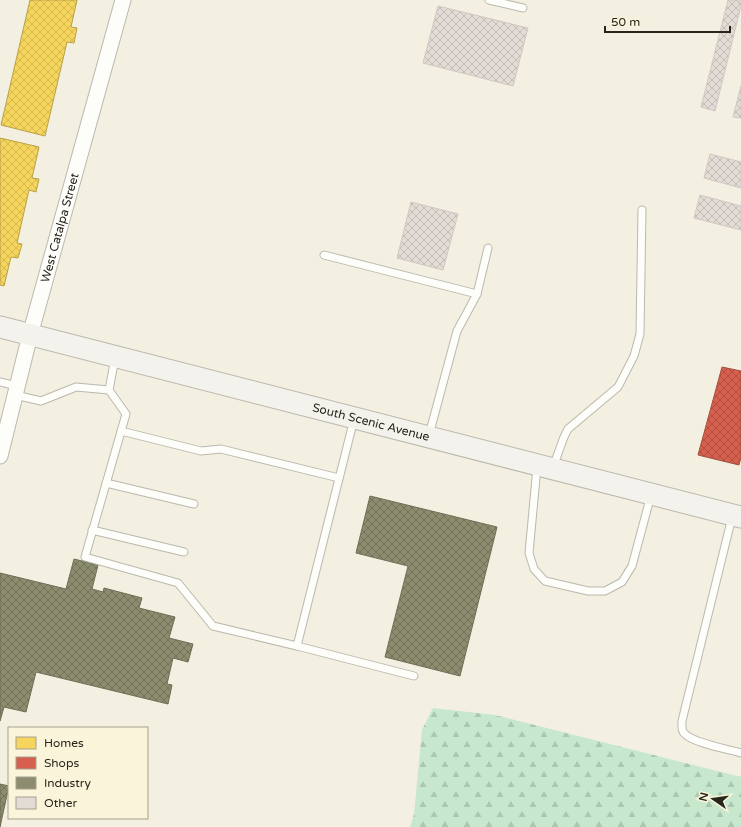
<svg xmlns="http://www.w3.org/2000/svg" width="741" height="827" viewBox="0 0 741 827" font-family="'Varela Round',sans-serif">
<defs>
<pattern id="forest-firs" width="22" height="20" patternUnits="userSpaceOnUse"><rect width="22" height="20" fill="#c8e8ce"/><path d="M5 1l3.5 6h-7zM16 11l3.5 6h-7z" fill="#acc7b0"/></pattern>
<pattern id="homes-cross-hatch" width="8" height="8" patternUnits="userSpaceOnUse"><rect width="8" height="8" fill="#f6d55c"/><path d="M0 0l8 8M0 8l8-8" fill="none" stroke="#d3b74f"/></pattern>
<pattern id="shops-cross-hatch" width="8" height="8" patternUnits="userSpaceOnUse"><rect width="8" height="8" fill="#d6604d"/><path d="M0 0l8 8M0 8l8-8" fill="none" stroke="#ae4f3f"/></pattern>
<pattern id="industry-cross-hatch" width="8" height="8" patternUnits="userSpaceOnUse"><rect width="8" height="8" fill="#8c8c6e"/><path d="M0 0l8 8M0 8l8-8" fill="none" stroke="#72725a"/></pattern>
<pattern id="building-cross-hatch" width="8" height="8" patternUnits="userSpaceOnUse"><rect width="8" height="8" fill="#e2dbd6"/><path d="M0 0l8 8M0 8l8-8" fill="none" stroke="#c2bcb7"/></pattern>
</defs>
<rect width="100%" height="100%" fill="#f3f0e1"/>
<!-- forest -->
<polygon fill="url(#forest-firs)" points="433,708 495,715 741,777 741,827 410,827 414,814 422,730"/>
<!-- homes -->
<g fill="url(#homes-cross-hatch)" stroke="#b8a049">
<polygon points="30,0 77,0 71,27 77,28 74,43 67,42 45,136 1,125"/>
<polygon points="0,138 39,147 32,178 39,179 36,192 29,190 17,243 22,244 18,258 11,257 4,286 0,285"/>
</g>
<!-- shops -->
<polygon fill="url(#shops-cross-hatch)" stroke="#a24e3e" points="722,367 741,371 741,457 739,465 698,455"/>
<!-- industry -->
<g fill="url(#industry-cross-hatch)" stroke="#6e6d55">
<polygon points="370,496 497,527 460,676 385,657 408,566 356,553"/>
<polygon points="74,559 98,565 92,589 103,592 104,588 142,598 139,608 175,617 169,638 193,644 188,662 173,658 167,684 172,685 168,704 36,672 26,712 4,707 0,721 0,573 66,589"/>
<polygon points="0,784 9,786 0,827"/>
</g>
<!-- building -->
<g fill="url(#building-cross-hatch)" stroke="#cec8c3">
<polygon points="728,0 741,0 741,6 715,111 701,107"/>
<polygon points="438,6 528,28 513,86 423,63"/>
<polygon points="741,86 741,118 733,117"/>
<polygon points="710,154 741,162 741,188 704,178"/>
<polygon points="700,195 741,206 741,230 694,218"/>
<polygon points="411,202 458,214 443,270 397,258"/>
</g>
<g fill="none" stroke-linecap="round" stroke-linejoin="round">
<defs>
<g id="service">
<polyline points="489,0 523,8"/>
<polyline points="324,255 477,294"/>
<polyline points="115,358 109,390 126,414 85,557 178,583 213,626 297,646"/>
<polyline points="0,382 17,386"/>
<polyline points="15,395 41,401 76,387 109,390"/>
<polyline points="354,419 297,646 414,676"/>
<polyline points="121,431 201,451 221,449 339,478"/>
<polyline points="429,435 457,331 477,294 488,248"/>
<polyline points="537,467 529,553 534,569 545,581 588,591 605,591 622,582 632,566 651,495"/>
<polyline points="553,467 564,437 568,429 618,387 634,356 640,334 642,210"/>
<polyline points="106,483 194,504"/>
<path d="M 732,517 L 682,721 C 682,726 681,730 684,733 C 692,743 728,749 741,753"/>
<polyline points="92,530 184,552"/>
</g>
<g id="minor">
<path id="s1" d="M 0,456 L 30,335 L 123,0"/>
</g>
<g id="secondary">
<path id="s2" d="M 0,327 L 741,517"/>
</g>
</defs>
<!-- service casing -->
<use href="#service" stroke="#bbb8ad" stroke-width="9"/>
<!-- minor casing -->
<use href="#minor" stroke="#bbb8ad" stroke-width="17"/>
<!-- secondary casing -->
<use href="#secondary" stroke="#bbb8ad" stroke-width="23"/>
<!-- service -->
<use href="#service" stroke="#fdfdfa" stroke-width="7"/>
<!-- minor -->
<use href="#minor" stroke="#fdfdfa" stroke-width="15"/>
<!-- secondary -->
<use href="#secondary" stroke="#f4f2ec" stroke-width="21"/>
</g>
<g text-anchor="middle" stroke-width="4" stroke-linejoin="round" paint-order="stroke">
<!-- street labels -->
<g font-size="12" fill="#28251c" stroke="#faf4da">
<text dy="4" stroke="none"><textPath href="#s1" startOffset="236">West Catalpa Street</textPath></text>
<text dy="4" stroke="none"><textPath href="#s2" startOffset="383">South Scenic Avenue</textPath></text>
</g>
</g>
<!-- legend -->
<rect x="8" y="727" width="140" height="92" fill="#faf4da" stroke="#a6a18e"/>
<rect x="16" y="737" width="20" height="12" fill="#f6d55c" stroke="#a6a18e"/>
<text x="44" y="747" font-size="12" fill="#28251c">Homes</text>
<rect x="16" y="757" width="20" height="12" fill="#d6604d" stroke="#a6a18e"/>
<text x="44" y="767" font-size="12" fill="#28251c">Shops</text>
<rect x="16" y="777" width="20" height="12" fill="#8c8c6e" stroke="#a6a18e"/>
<text x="44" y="787" font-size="12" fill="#28251c">Industry</text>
<rect x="16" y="797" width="20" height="12" fill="#e2dbd6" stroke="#a6a18e"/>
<text x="44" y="807" font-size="12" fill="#28251c">Other</text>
<!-- north arrow -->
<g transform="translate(713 799) rotate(283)" stroke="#faf4da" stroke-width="3" paint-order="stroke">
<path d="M0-3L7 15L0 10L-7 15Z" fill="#28251c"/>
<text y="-6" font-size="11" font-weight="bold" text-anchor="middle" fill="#28251c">N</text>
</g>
<!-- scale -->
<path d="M605 26v6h125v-6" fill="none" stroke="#28251c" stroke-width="2"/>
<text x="611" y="26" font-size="12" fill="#28251c" stroke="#faf4da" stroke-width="3" paint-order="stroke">50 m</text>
</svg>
